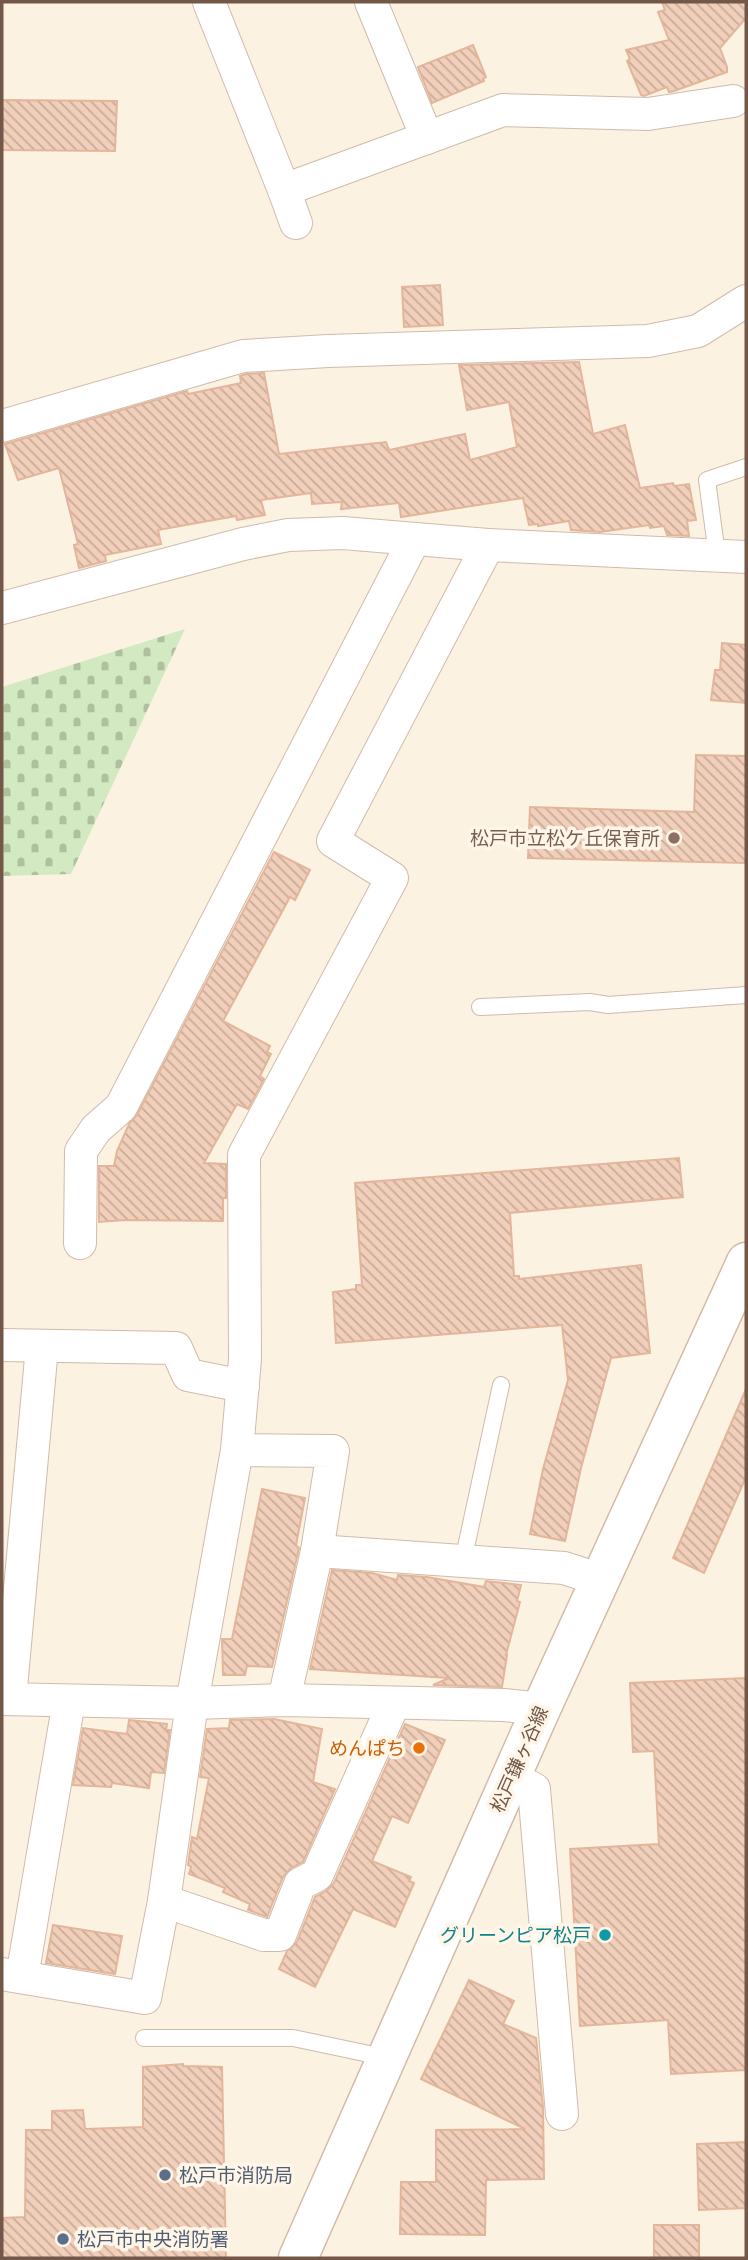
<svg xmlns="http://www.w3.org/2000/svg" width="748" height="2260" viewBox="0 0 748 2260" font-family="Arial,'Noto Sans JP',sans-serif">
<defs>
<pattern id="cemetery-stones" width="16" height="16" patternUnits="userSpaceOnUse" patternTransform="scale(1.75)"><rect width="16" height="16" fill="#d2e9c1"/><path d="M2 7V4a2 2 0 0 1 4 0v3zM10 15v-3a2 2 0 0 1 4 0v3z" fill="#afc09f"/></pattern>
<pattern id="building-back-hatch" width="6" height="6" patternUnits="userSpaceOnUse" patternTransform="scale(1.75)"><rect width="6" height="6" fill="#f1cfba"/><path d="M-1 5l2 2M0 0l6 6M5-1l2 2" fill="none" stroke="#c8ab99"/></pattern>
</defs>
<rect width="100%" height="100%" fill="#fcf2e2"/>
<!-- cemetery -->
<polygon fill="url(#cemetery-stones)" points="185,629 71,874 2,876 2,687"/>
<!-- building -->
<g fill="url(#building-back-hatch)" stroke="#e3b69b" stroke-width="2">
<polygon points="662,2 746,2 746,18 720,48 727,67 727,72 674,91 669,92 667,87 644,96 641,95 627,61 630,59 626,50 669,40 658,12 665,10"/>
<polygon points="473,45 486,77 483,79 484,81 432,103 418,67"/>
<polygon points="2,100 117,101 115,151 2,150"/>
<polygon points="440,285 443,325 404,327 402,287"/>
<polygon points="579,362 593,434 625,425 640,488 673,483 674,486 689,484 696,520 687,521 689,536 667,535 664,526 650,528 649,525 600,532 571,530 569,521 538,526 538,524 529,525 523,498 401,517 399,503 341,509 342,502 312,504 311,493 261,500 265,515 237,520 236,516 158,530 161,544 105,555 106,561 79,568 74,545 78,544 59,468 18,480 5,444 187,391 188,394 241,383 240,376 246,374 264,373 279,454 386,442 389,450 465,434 470,460 517,447 509,402 467,410 459,365"/>
<polygon points="722,643 746,645 746,703 711,700 715,670 720,670"/>
<polygon points="696,755 746,756 746,863 528,858 530,807 694,812"/>
<polygon points="274,852 310,870 295,900 290,897 223,1021 270,1046 267,1052 271,1054 260,1076 264,1079 248,1109 237,1104 204,1163 226,1164 226,1198 223,1198 223,1221 125,1220 99,1222 99,1166 114,1166 117,1151 129,1124 137,1115"/>
<polygon points="679,1158 683,1197 510,1213 514,1276 519,1276 519,1279 641,1265 650,1353 611,1358 581,1468 565,1541 530,1534 543,1469 568,1380 562,1325 336,1343 333,1292 356,1289 356,1285 362,1285 355,1183"/>
<polygon points="746,1389 746,1477 704,1573 673,1558"/>
<polygon points="262,1489 305,1498 296,1545 299,1548 272,1667 247,1666 245,1675 223,1675 222,1639 232,1639"/>
<polygon points="332,1570 372,1573 397,1580 398,1575 427,1577 484,1587 486,1581 521,1585 517,1601 520,1602 506,1655 507,1655 502,1687 433,1685 449,1678 310,1669"/>
<polygon points="746,1678 746,2070 671,2074 668,2020 580,2026 570,1849 659,1844 654,1751 633,1752 630,1683"/>
<polygon points="274,1719 322,1729 313,1782 335,1789 303,1862 291,1868 283,1877 267,1917 248,1910 250,1904 223,1892 225,1888 189,1874 191,1867 188,1865 192,1837 197,1839 209,1778 200,1777 207,1729 229,1728 230,1720"/>
<polygon points="129,1720 167,1724 166,1730 170,1730 164,1773 151,1772 149,1788 112,1783 111,1787 73,1785 83,1728 127,1734"/>
<polygon points="405,1724 445,1740 408,1823 392,1816 372,1861 411,1877 409,1881 414,1883 395,1927 353,1909 315,1987 279,1969 287,1951 297,1942 315,1897 326,1891 334,1883"/>
<polygon points="53,1925 122,1936 115,1974 46,1963"/>
<polygon points="469,1980 514,2001 503,2024 536,2038 543,2107 544,2179 486,2180 485,2235 400,2234 401,2182 436,2182 436,2130 525,2129 421,2079"/>
<polygon points="183,2064 183,2066 222,2067 226,2258 2,2258 2,2218 25,2217 26,2130 52,2130 52,2111 83,2110 85,2129 143,2127 143,2067"/>
<polygon points="746,2142 746,2208 699,2210 697,2144"/>
<rect x="654" y="2225" width="45" height="33"/>
</g>
<g fill="none" stroke-linecap="round" stroke-linejoin="round">
<defs>
<g id="lane">
<polyline points="717,555 707,480 746,467"/>
<polyline points="480,1007 590,1002 608,1005 746,995"/>
<polyline points="463,1561 501,1385"/>
<polyline points="144,2038 293,2038 388,2058"/>
</g>
<g id="street">
<polyline points="209,2 284,190 503,110 648,114 733,101"/>
<polyline points="371,2 427,138"/>
<polyline points="284,190 296,223"/>
<polyline points="2,426 243,356 328,351 648,341 698,331 746,301"/>
<polyline points="2,608 243,544 288,535 343,533 488,545 746,557"/>
<polyline points="80,1243 81,1151 96,1129 121,1107 414,540"/>
<polyline points="2,1345 176,1348 188,1375 243,1386"/>
<polyline points="237,1450 333,1451 317,1551 284,1700"/>
<polyline points="317,1551 564,1568 601,1580"/>
<polyline points="2,1699 192,1703 284,1700 504,1705 541,1709"/>
<polyline points="10,1699 42,1347"/>
<polyline points="511,1777 534,1789 562,2114"/>
<polyline points="164,1901 264,1935 280,1935 300,1884 317,1875 394,1703"/>
<polyline points="2,1974 145,1998 164,1901 192,1703 237,1450 245,1359 244,1155 392,878 333,841 488,545"/>
<polyline points="22,1977 69,1701"/>
</g>
<polyline id="secondary" points="298,2258 541,1709 746,1262"/>
</defs>
<!-- lane casing -->
<use href="#lane" stroke="#cfbbac" stroke-width="18"/>
<!-- street casing -->
<use href="#street" stroke="#cfbbac" stroke-width="34"/>
<!-- secondary casing -->
<use href="#secondary" stroke="#d2bba9" stroke-width="41"/>
<!-- lane -->
<use href="#lane" stroke="#fff" stroke-width="16"/>
<!-- street -->
<use href="#street" stroke="#fff" stroke-width="32"/>
<!-- secondary -->
<use href="#secondary" stroke="#fff" stroke-width="38"/>
</g>
<!-- markers -->
<circle fill="#8d6e63" stroke="#fff6e8" stroke-width="2.5" cx="674" cy="838" r="7"/>
<circle fill="#e8710a" stroke="#fff6e8" stroke-width="2.5" cx="419" cy="1748" r="7"/>
<circle fill="#0f9aa8" stroke="#fff6e8" stroke-width="2.5" cx="605" cy="1935" r="7"/>
<g fill="#5c6f8a" stroke="#fff6e8" stroke-width="2.5">
<circle cx="165" cy="2175" r="7"/>
<circle cx="63" cy="2239" r="7"/>
</g>
<g text-anchor="middle" stroke-width="7" stroke-linejoin="round" paint-order="stroke">
<!-- education labels -->
<g font-size="19" fill="#785e54" stroke="#fff6e8" text-anchor="end">
<text x="660" y="845">松戸市立松ケ丘保育所</text>
</g>
<!-- food labels -->
<g font-size="19" fill="#c56008" stroke="#fff6e8" text-anchor="end">
<text x="405" y="1755">めんぱち</text>
</g>
<!-- street labels -->
<g font-size="19" fill="#735749" stroke="#fff6e8">
<text transform="translate(519 1759) rotate(-66)" y="7">松戸鎌ヶ谷線</text>
</g>
<!-- culture labels -->
<g font-size="19" fill="#0d838f" stroke="#fff6e8" text-anchor="end">
<text x="591" y="1942">グリーンピア松戸</text>
</g>
<!-- service labels -->
<g font-size="19" fill="#4e5e75" stroke="#fff6e8" text-anchor="start">
<text x="179" y="2182">松戸市消防局</text>
<text x="77" y="2246">松戸市中央消防署</text>
</g>
</g>
<!-- border -->
<rect width="748" height="2260" fill="none" stroke="#735749" stroke-width="7"/>
</svg>
